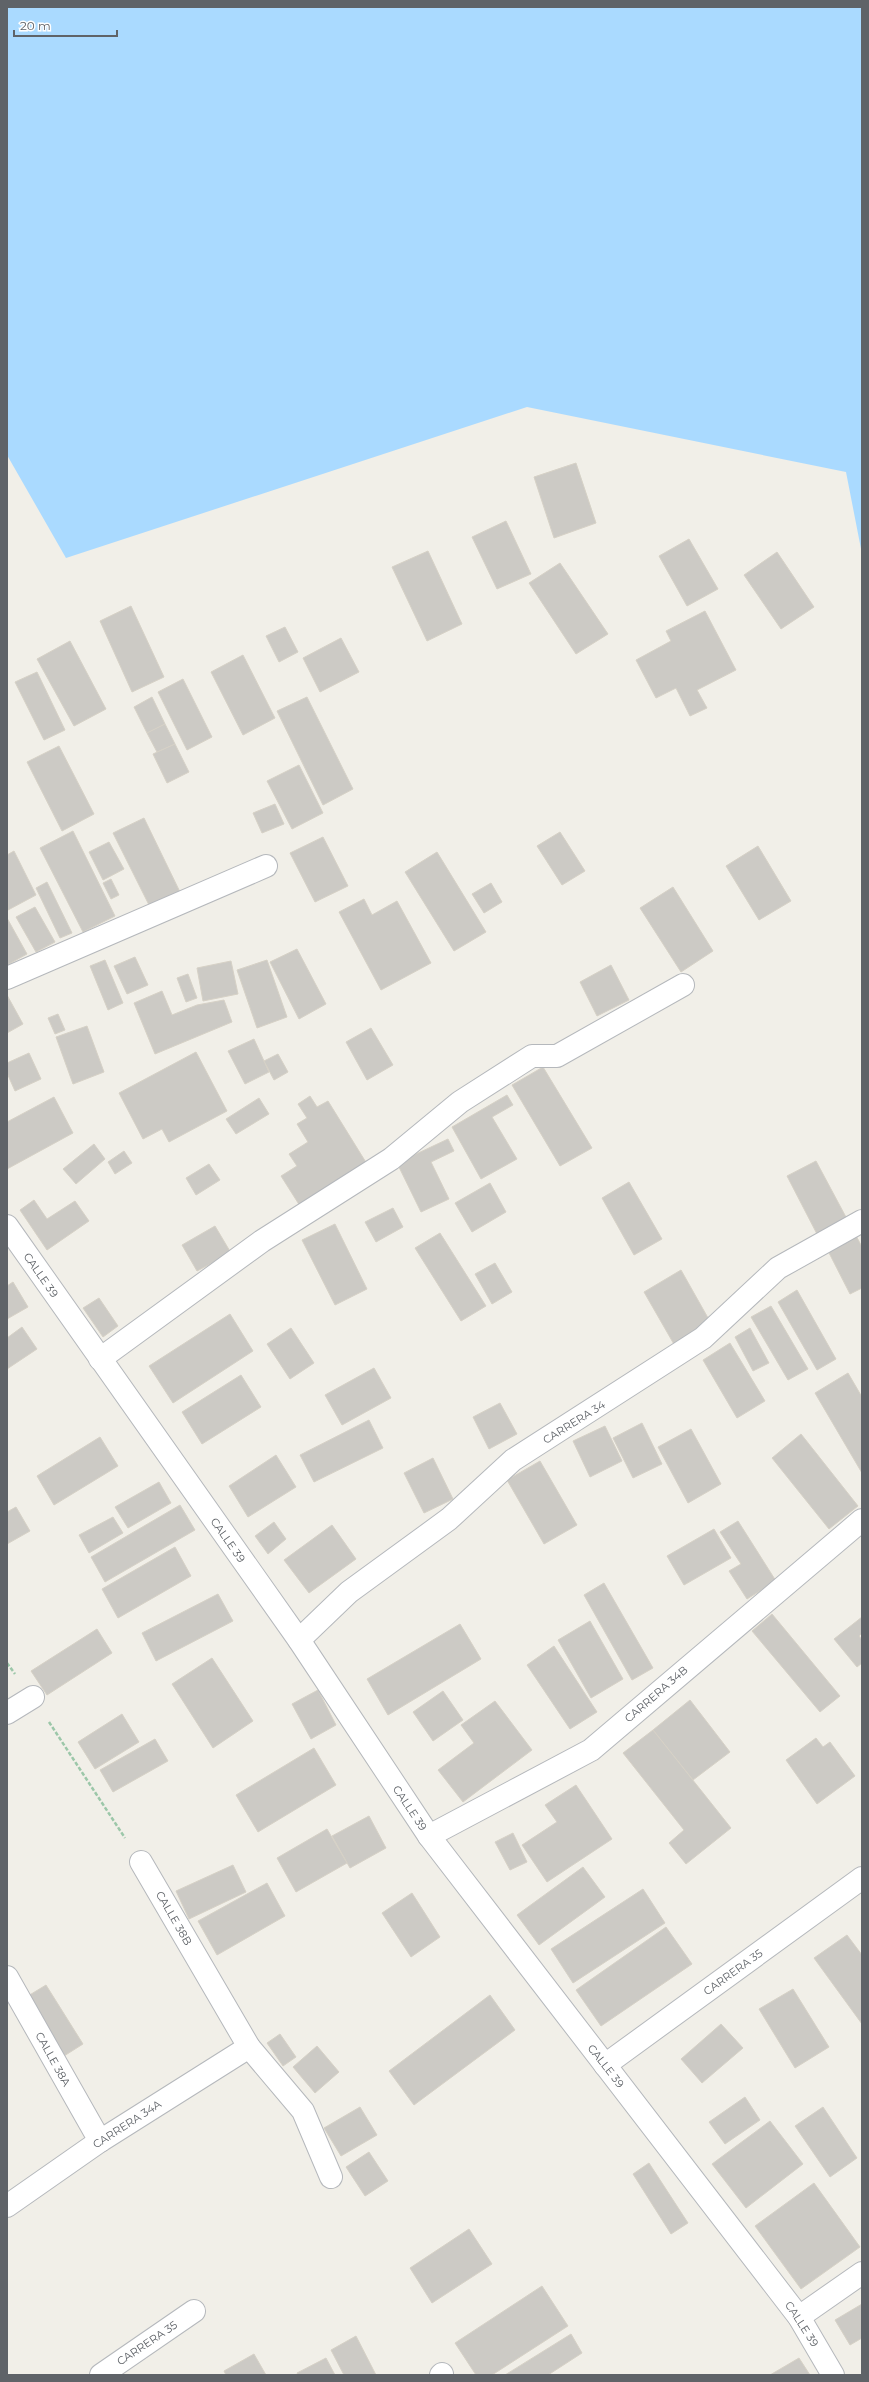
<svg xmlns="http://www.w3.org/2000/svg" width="869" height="2382" viewBox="0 0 869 2382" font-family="Montserrat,sans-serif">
<rect width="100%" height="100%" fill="#f1efe8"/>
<!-- water -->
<polygon fill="#aadaff" points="7,7 862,7 862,554 846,472 527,407 66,558 7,455"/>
<!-- building -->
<g fill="#cccac5" stroke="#d6d1c6">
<polygon points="576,463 596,523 554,538 534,477"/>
<polygon points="506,521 531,574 497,589 472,537"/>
<polygon points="689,539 718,589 687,606 659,556"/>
<polygon points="428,551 462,624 427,641 392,567"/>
<polygon points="777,552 814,607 781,629 744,575"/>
<polygon points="560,563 608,634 576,654 529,583"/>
<polygon points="131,606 164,677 132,692 100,621"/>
<polygon points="705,611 736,670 697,690 707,708 690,716 676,688 656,698 636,660 671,641 666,631"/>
<polygon points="285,627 298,652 279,662 266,636"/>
<polygon points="341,638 359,672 320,692 303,658"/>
<polygon points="70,641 106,709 74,726 37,659"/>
<polygon points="243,655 275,718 243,735 211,672"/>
<polygon points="37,672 65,730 44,740 15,682"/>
<polygon points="183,679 212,737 187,750 158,692"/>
<polygon points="152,697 165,724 147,733 134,707"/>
<polygon points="307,697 353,789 323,805 277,711"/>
<polygon points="165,724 175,744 157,752 147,733"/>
<polygon points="175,744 189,772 167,783 153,754"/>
<polygon points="59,746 94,814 62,831 27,762"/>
<polygon points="299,765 323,813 292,829 267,781"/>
<polygon points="275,804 284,824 262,833 253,813"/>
<polygon points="144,818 180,892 150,907 113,833"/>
<polygon points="73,831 115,916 83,932 40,848"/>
<polygon points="560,832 585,871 562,885 537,846"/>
<polygon points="323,837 348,886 315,902 290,853"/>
<polygon points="109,842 124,869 103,880 89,852"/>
<polygon points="758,846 791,901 759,920 726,866"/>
<polygon points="14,851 36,895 8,910 7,855"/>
<polygon points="437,852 486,932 454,951 405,872"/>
<polygon points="111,879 119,895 111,899 103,883"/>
<polygon points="47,882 72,933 60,938 36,888"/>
<polygon points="491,883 502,902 484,913 472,894"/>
<polygon points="673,887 713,951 681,972 640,908"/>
<polygon points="364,899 372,915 397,901 431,963 381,990 339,912"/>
<polygon points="35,907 55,942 36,952 16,917"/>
<polygon points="7,918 27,954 7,965"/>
<polygon points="297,949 326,1004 299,1019 270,962"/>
<polygon points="135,957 148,985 127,994 114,966"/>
<polygon points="105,960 123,1003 108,1010 90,966"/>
<polygon points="267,960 287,1017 257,1028 237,970"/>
<polygon points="231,961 238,994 203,1001 197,968"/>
<polygon points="611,965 629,1000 597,1016 580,982"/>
<polygon points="188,974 197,998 186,1002 177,978"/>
<polygon points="162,991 172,1015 197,1005 224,1000 232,1022 155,1054 134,1003"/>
<polygon points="7,995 23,1024 7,1033"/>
<polygon points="58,1014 65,1030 55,1034 48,1018"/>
<polygon points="87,1026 104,1072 73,1084 56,1037"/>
<polygon points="371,1028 393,1065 367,1080 346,1042"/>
<polygon points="254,1039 269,1072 245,1084 228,1051"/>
<polygon points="196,1052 227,1111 169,1142 162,1129 143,1139 119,1093"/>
<polygon points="29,1053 41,1079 15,1091 7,1073 7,1063"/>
<polygon points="278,1054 288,1072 274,1080 264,1061"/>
<polygon points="543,1067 592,1148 560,1166 512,1085"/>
<polygon points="507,1095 513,1105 492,1117 517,1159 481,1179 452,1127"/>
<polygon points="310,1096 317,1107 328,1101 367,1164 300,1206 281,1176 297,1166 289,1154 308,1142 297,1124 307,1118 298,1104"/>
<polygon points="54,1097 73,1133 7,1169 7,1122"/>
<polygon points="259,1098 269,1114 236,1134 226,1119"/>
<polygon points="448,1139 454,1151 431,1162 449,1199 421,1212 397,1163"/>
<polygon points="94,1144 105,1159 76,1184 63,1169"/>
<polygon points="124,1151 132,1163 115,1174 108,1162"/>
<polygon points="816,1161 847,1219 817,1234 787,1176"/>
<polygon points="209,1164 220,1180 196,1195 186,1178"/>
<polygon points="629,1182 662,1239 634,1255 602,1198"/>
<polygon points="490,1183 506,1212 472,1232 455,1203"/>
<polygon points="34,1200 47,1219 75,1201 89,1221 47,1250 20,1210"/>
<polygon points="393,1208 403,1227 376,1242 365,1222"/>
<polygon points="335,1224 367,1289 335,1305 302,1240"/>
<polygon points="215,1226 231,1253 197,1271 182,1245"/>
<polygon points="853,1230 862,1247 862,1288 850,1294 825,1245"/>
<polygon points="440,1233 486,1306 461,1321 415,1248"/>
<polygon points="495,1263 512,1292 492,1304 475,1274"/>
<polygon points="681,1270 712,1325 675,1346 644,1292"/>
<polygon points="13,1282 28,1307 7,1319 7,1286"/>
<polygon points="797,1290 836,1359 817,1370 778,1302"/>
<polygon points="99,1298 118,1326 103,1337 83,1308"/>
<polygon points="771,1306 808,1369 788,1380 751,1317"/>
<polygon points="230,1314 253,1351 173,1403 149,1366"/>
<polygon points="22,1327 37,1349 7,1369 7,1338"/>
<polygon points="291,1328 314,1363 290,1379 267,1344"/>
<polygon points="750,1328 769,1363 753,1371 735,1337"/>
<polygon points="730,1343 765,1401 737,1418 703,1360"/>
<polygon points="374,1368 391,1398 342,1425 325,1395"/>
<polygon points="848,1373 862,1397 862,1473 815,1393"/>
<polygon points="241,1375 261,1407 202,1444 182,1412"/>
<polygon points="500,1403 517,1434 489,1449 473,1417"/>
<polygon points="369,1420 383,1448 314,1482 300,1455"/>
<polygon points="642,1423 662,1464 633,1478 613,1438"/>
<polygon points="605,1426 622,1461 590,1477 573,1441"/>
<polygon points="691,1429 721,1484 688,1503 658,1447"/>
<polygon points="801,1434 858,1506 829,1529 772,1458"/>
<polygon points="100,1437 118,1466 54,1505 37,1476"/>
<polygon points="276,1455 296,1487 248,1517 229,1486"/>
<polygon points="433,1458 453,1499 424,1513 404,1473"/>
<polygon points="540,1461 577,1525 544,1544 507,1480"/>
<polygon points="159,1482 171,1503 128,1528 115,1507"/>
<polygon points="180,1505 195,1530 105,1582 91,1557"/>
<polygon points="16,1507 30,1531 7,1544 7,1512"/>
<polygon points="113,1517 123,1533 89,1553 79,1535"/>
<polygon points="738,1521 776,1581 747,1599 729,1571 741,1564 720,1532"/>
<polygon points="274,1522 286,1539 268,1554 255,1536"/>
<polygon points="332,1525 356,1559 309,1593 284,1560"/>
<polygon points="714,1529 731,1558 684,1585 667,1556"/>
<polygon points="175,1547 191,1576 118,1618 102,1589"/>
<polygon points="604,1583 653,1668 632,1680 584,1595"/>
<polygon points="218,1594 233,1621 156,1661 142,1633"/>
<polygon points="772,1614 840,1696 820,1712 752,1631"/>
<polygon points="862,1617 862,1633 859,1636 862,1640 862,1663 857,1667 834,1639"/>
<polygon points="590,1621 623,1679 591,1698 558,1640"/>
<polygon points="460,1624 481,1659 388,1715 367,1679"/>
<polygon points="97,1629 112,1653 47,1695 31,1671"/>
<polygon points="554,1646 597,1712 570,1729 527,1665"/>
<polygon points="212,1658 253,1721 213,1748 172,1684"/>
<polygon points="318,1690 336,1725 311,1739 292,1704"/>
<polygon points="443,1691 463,1720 433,1741 413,1712"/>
<polygon points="690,1700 730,1752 693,1780 653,1730"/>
<polygon points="495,1701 532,1750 463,1802 438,1770 474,1743 461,1725"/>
<polygon points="122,1714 139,1742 95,1769 78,1742"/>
<polygon points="653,1730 731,1828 686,1864 669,1843 684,1830 623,1753"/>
<polygon points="816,1738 823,1747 830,1742 855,1776 817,1804 786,1760"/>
<polygon points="155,1739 168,1761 113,1792 100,1770"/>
<polygon points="314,1748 336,1785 258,1832 236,1795"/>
<polygon points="576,1785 612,1839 547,1882 522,1845 557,1822 545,1805"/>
<polygon points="369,1816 386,1848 350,1868 332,1836"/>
<polygon points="327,1829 347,1863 296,1892 277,1858"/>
<polygon points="513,1833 527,1862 510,1870 495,1842"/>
<polygon points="233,1865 246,1892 189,1919 176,1891"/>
<polygon points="583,1867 605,1897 539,1945 517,1915"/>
<polygon points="267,1883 285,1916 217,1955 198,1921"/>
<polygon points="643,1889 665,1923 573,1983 551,1949"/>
<polygon points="412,1893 440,1937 411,1957 382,1913"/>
<polygon points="666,1927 692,1964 601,2026 576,1990"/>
<polygon points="847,1935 862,1955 862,2024 814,1958"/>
<polygon points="46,1985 83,2044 64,2056 28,1996"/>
<polygon points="793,1989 829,2047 795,2068 759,2009"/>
<polygon points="490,1995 515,2030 414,2105 389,2071"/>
<polygon points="721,2024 743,2048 702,2083 681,2059"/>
<polygon points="280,2034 296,2057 283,2066 267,2043"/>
<polygon points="317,2046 339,2072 315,2093 293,2067"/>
<polygon points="745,2097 760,2120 725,2144 709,2122"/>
<polygon points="360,2107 377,2135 341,2156 324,2128"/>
<polygon points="823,2107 857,2158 830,2177 795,2126"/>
<polygon points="770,2121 803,2164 746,2208 712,2164"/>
<polygon points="369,2152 388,2181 365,2196 346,2167"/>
<polygon points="649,2163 688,2223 671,2234 633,2174"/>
<polygon points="814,2183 860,2247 801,2289 755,2226"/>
<polygon points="469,2229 492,2264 432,2303 410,2268"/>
<polygon points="542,2286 568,2326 492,2375 476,2375 455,2343"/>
<polygon points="862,2304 862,2338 850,2345 835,2320"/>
<polygon points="571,2334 582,2353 548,2375 505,2375"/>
<polygon points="356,2336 376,2375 344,2375 331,2350"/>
<polygon points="254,2354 266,2375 226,2375 224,2371"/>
<polygon points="326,2358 335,2375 298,2375 297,2373"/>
<polygon points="799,2358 810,2375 770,2375"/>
</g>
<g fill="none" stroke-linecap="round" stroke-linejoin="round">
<defs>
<g id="pedestrian">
<polyline points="100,1359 262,1241 391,1159 460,1102 532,1056 557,1056 683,985"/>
<polyline points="299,1640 349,1592 449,1519 513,1460 703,1338 778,1268 862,1221"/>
</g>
<g id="minor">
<polyline points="7,978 266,866"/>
<polyline points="7,1226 299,1640 429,1836 799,2317 833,2375"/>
<polyline points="7,1713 33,1697"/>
<polyline points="429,1836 591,1750 862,1520"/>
<polyline points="141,1862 249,2047 303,2111 331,2177"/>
<polyline points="7,1977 100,2141"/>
<polyline points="605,2065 862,1878"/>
<polyline points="7,2206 100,2141 249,2047"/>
<polyline points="799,2317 862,2273"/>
<polyline points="101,2375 194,2311"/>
<polyline points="441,2375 442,2374"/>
</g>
</defs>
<!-- pedestrian casing -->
<use href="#pedestrian" stroke="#b5b8bc" stroke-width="24"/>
<!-- minor casing -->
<use href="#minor" stroke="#b5b8bc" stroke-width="24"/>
<!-- path -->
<g stroke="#9cc7a9" stroke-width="2.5" stroke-dasharray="4 2" stroke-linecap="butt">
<polyline points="7,1663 15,1674"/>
<polyline points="49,1722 125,1838"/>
</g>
<!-- pedestrian -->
<use href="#pedestrian" stroke="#fff" stroke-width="22"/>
<!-- minor -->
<use href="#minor" stroke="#fff" stroke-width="22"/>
</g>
<g text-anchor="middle" stroke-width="3" stroke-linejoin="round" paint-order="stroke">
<!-- street labels -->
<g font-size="11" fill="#5f6368" stroke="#fff">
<text transform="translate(41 1275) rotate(55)" y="4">CALLE 39</text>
<text transform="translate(574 1422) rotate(-32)" y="4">CARRERA 34</text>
<text transform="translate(228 1540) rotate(55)" y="4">CALLE 39</text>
<text transform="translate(656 1694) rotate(-41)" y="4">CARRERA 34B</text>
<text transform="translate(410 1808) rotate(56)" y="4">CALLE 39</text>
<text transform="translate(174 1918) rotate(60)" y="4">CALLE 38B</text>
<text transform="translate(733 1972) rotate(-36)" y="4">CARRERA 35</text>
<text transform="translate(53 2059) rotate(61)" y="4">CALLE 38A</text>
<text transform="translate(606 2066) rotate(52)" y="4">CALLE 39</text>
<text transform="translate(127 2124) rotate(-33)" y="4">CARRERA 34A</text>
<text transform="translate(802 2324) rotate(57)" y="4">CALLE 39</text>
<text transform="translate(147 2343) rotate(-34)" y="4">CARRERA 35</text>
</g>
</g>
<!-- border -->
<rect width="869" height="2382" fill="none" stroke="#5f6368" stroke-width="16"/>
<!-- scale -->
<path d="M14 30v6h103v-6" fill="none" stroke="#5f6368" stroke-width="2"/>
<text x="20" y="30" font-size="12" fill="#5f6368" stroke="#ffffff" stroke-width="3" paint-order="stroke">20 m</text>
</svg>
